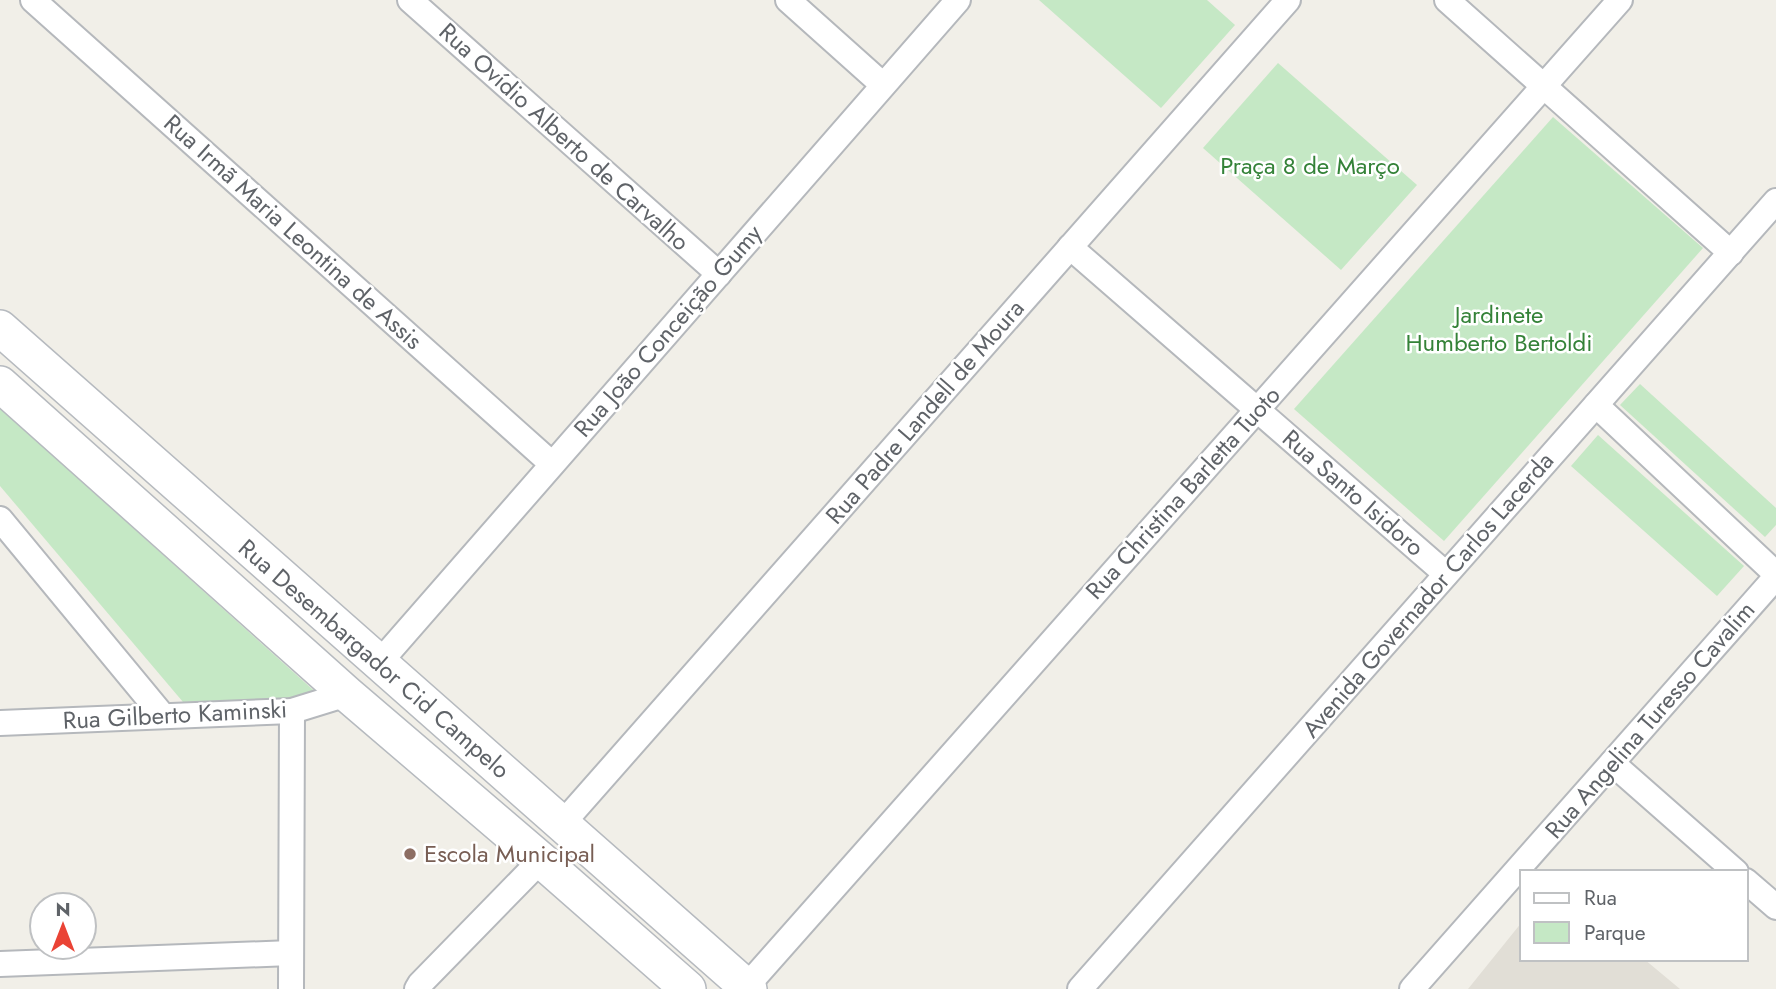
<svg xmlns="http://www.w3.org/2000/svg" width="1776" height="989" viewBox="0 0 1776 989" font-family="Jost,sans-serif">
<rect width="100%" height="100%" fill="#f1efe8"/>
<!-- education -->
<polygon fill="#e1ded6" points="1522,922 1522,959 1644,959 1680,989 1468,989"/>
<!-- green -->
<g fill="#c5e8c5">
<polygon points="1039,0 1207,0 1235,25 1161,108"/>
<polygon points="1278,63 1417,185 1341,270 1203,148"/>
<polygon points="1553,117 1703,248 1444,541 1294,409"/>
<polygon points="1640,384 1776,508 1776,525 1765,537 1620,405"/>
<polygon points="0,408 321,697 183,702 0,486"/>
<polygon points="1598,435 1744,566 1717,596 1571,466"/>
</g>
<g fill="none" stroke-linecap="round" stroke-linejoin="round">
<defs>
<g id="street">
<polyline points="33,0 552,464"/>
<polyline points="410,0 719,274"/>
<polyline points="788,0 883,85"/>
<polyline points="1447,0 1731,253"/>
<polyline points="1070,247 1446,574"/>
<polyline points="1596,405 1776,574"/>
<polyline points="0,519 163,716"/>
<polyline points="379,663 958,0"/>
<polyline points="0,723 292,711 347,694"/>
<polyline points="1612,763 1736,872"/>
<polyline points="562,824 1288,0"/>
<polyline points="1746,881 1776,907"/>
<polyline points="0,964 291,953"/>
<polyline points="746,987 1620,0"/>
<polyline points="291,989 292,711"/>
<polyline points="417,989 420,984 541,860"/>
<polyline points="1080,989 1776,201"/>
<polyline points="1412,989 1776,577"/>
</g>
<g id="secondary">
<polyline points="0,328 749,989"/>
<polyline points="0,384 347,694 541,860 688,989"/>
</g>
</defs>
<!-- street casing -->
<use href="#street" stroke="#b5b8bc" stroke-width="28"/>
<!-- secondary casing -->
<use href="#secondary" stroke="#b6babf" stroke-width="38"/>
<!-- street -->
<use href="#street" stroke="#fff" stroke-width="24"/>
<!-- secondary -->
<use href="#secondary" stroke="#fff" stroke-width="35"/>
</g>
<!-- markers -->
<circle fill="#8d6e63" stroke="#fff" stroke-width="2.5" cx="410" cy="854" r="7"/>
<g text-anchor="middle" stroke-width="5" stroke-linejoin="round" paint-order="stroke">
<!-- street labels -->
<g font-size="24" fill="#5f6368" stroke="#fff">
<text transform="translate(564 137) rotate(42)" y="8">Rua Ovídio Alberto de Carvalho</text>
<text transform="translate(293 232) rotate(42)" y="8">Rua Irmã Maria Leontina de Assis</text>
<text transform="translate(668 331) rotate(-49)" y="8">Rua João Conceição Gumy</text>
<text transform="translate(925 412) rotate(-49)" y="8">Rua Padre Landell de Moura</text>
<text transform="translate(1183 493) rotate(-48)" y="8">Rua Christina Barletta Tuoto</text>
<text transform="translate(1353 493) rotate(41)" y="8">Rua Santo Isidoro</text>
<text transform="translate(1428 595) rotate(-49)" y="8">Avenida Governador Carlos Lacerda</text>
<text transform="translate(374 659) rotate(41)" y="8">Rua Desembargador Cid Campelo</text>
<text transform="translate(175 715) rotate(-3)" y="8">Rua Gilberto Kaminski</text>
<text transform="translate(1650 720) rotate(-49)" y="8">Rua Angelina Turesso Cavalim</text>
</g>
<!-- park labels -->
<g font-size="24" fill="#348238" stroke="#fff">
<text x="1310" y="174">Praça 8 de Março</text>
<text x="1499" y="323">Jardinete<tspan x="1499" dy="28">Humberto Bertoldi</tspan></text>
</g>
<!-- education labels -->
<g font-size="24" fill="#785e54" stroke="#fff" text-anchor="start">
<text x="424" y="862">Escola Municipal</text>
</g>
</g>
<!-- legend -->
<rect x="1520" y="870" width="228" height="91" fill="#ffffff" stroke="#bfc1c3" stroke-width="2"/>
<rect x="1534" y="893" width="35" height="10" fill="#ffffff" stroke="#bfc1c3" stroke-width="2"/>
<text x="1584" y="905" font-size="21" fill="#5f6368">Rua</text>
<rect x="1534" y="922" width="35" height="21" fill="#c5e8c5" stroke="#bfc1c3" stroke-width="2"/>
<text x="1584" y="940" font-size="21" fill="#5f6368">Parque</text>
<!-- north arrow -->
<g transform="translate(63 926)"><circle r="33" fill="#ffffff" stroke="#bfc1c3" stroke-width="2"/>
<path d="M0-5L12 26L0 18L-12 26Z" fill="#ea4335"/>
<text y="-10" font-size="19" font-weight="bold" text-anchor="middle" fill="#5f6368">N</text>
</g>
</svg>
